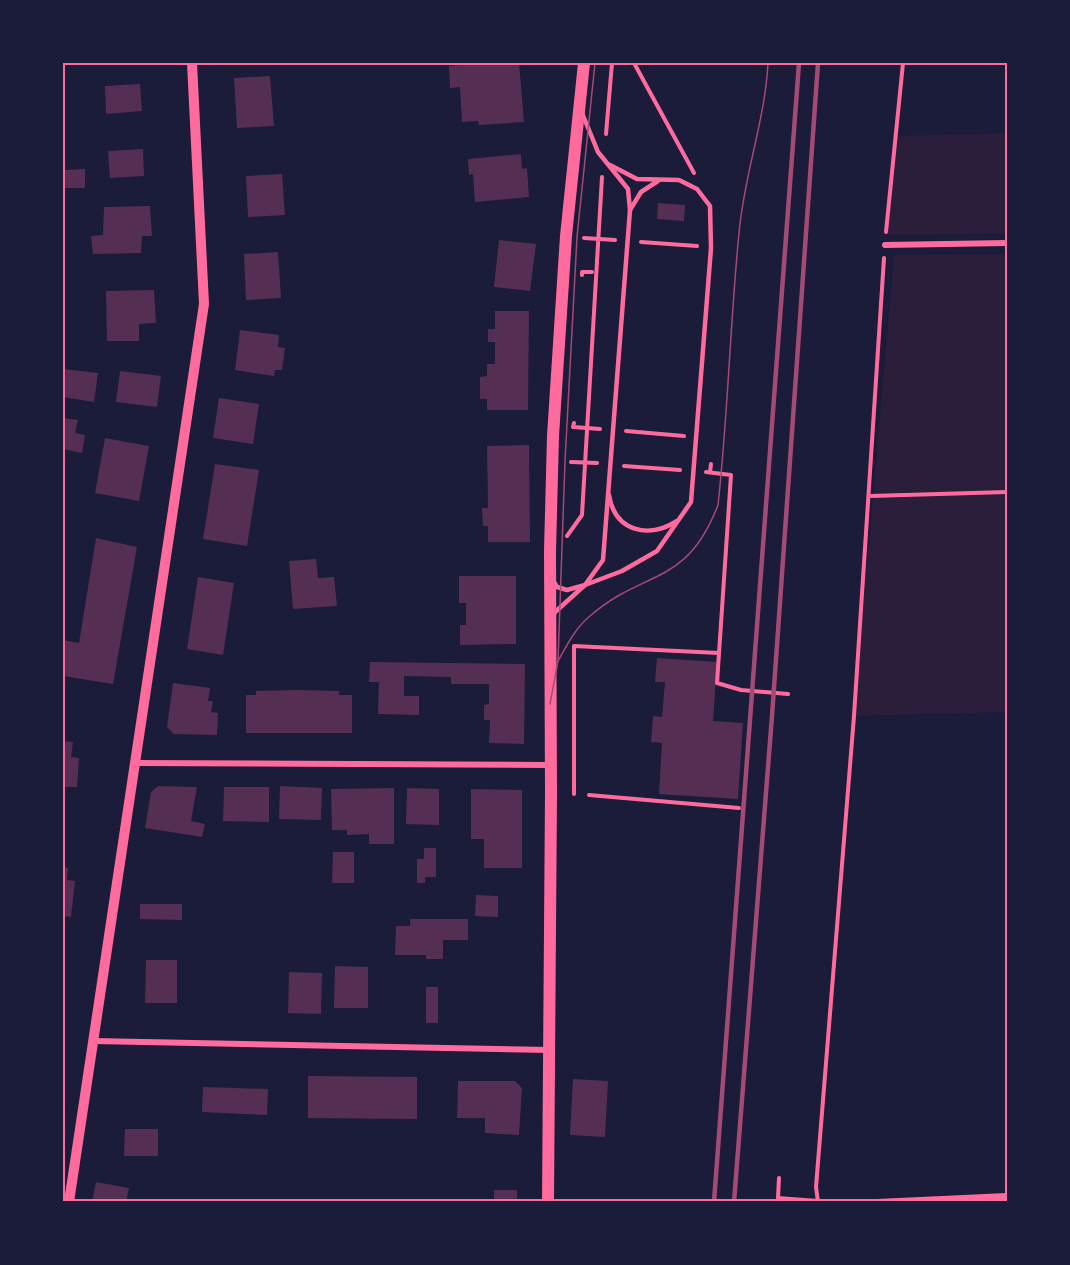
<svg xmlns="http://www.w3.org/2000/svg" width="1070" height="1265" viewBox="0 0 1070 1265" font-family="Quicksand,sans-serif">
<rect width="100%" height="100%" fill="#1b1b3a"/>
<!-- green -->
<g fill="#2a1e3b">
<polygon points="1007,133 1007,234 888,235 895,136"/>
<polygon points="1007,254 1007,712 854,716 894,255"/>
</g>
<!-- building -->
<g fill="#542f53">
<polygon points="479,63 519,63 524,122 479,125 478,121 462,122 460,87 450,88 449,66"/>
<polygon points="270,76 274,126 237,128 234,78"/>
<polygon points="140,84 142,111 106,114 105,86"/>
<polygon points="143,149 144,176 110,178 108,151"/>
<polygon points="521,154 522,169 527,168 529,197 475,202 473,174 469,175 468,159"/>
<polygon points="85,169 85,188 65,188 65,170"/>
<polygon points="282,174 285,215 248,217 246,176"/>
<polygon points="658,203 685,205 684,221 657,219"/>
<polygon points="150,206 152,236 142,236 141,253 93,254 91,236 103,235 104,207"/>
<polygon points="499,240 536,244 530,291 494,287"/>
<polygon points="278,252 281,298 246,300 244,254"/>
<polygon points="154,290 156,323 139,324 139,341 107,341 106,291"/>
<polygon points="495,311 529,311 528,410 487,410 487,399 480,399 480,377 487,376 487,364 495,364 495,342 488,342 488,329 495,329"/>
<polygon points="240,330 279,335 278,347 285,348 282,370 275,370 274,376 235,370"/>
<polygon points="63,369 98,373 94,402 63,397"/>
<polygon points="120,371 161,376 157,407 116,402"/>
<polygon points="219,398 259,404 253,444 213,438"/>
<polygon points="63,418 78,420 75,433 85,435 82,453 63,449"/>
<polygon points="105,438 149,446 139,501 95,493"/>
<polygon points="529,445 530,542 488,542 488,526 483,526 482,508 488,508 487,446"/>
<polygon points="215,464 259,470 247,546 203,539"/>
<polygon points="96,538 137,547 113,684 63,676 63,640 79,643"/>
<polygon points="316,559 318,578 334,577 337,606 293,609 289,561"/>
<polygon points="459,576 516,576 516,644 460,645 460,625 466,625 466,603 459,603"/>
<polygon points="198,577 234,583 223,655 187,649"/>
<polygon points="657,658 717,662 713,721 743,723 738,799 659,794 662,743 651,742 653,716 662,717 665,682 655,682"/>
<polygon points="370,662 525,664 524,744 489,743 490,720 484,720 484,705 489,704 489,684 451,684 451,677 404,676 404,696 419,696 419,715 378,714 379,682 369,682"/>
<polygon points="173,683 210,688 208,701 213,701 211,712 218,713 217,735 174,734 167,727"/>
<polygon points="297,690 339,691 339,695 352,695 352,733 246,733 246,695 256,695 256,691"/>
<polygon points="63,741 73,742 71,757 79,758 77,787 63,787"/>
<polygon points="158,786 197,787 191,821 205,824 202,837 145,828 151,792"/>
<polygon points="280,786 322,788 321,820 279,819"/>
<polygon points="224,787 269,787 269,822 223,821"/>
<polygon points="394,788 394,844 369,844 369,834 347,835 347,830 332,830 331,789"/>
<polygon points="407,788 439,789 439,825 406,824"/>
<polygon points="471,789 522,790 522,868 484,868 484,839 471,839"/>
<polygon points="424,848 436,848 436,877 425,877 425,883 417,883 417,859 424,859"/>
<polygon points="333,852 354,852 354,883 332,883"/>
<polygon points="63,867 68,868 67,880 75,881 71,917 63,916"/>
<polygon points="476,895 498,896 498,917 475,916"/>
<polygon points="140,904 182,904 182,920 140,919"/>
<polygon points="410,919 468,919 468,940 443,940 443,959 426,959 426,955 395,955 396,926 410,926"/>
<polygon points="146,960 177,960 177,1003 145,1003"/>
<polygon points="335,966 368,967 368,1008 334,1008"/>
<polygon points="289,972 322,973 321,1014 288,1013"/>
<rect x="426" y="987" width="12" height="36"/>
<polygon points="308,1076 417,1077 417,1119 308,1118"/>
<polygon points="573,1079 608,1081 605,1137 570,1135"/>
<polygon points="458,1081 515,1081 522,1088 519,1135 485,1133 485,1118 457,1118"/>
<polygon points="203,1087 268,1089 267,1115 202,1112"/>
<polygon points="125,1129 158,1129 158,1156 124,1156"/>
<polygon points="96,1182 129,1188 126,1202 92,1202"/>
<rect x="494" y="1190" width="23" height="12"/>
</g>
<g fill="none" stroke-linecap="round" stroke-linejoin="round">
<!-- path -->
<g stroke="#ff6b9d" stroke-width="4">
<polyline points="634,63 694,173"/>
<polyline points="606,134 612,63"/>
<polyline points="886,232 903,63"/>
<polyline points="584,238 615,240"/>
<polyline points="641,242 697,246"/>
<polyline points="582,275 582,272 592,272"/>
<polyline points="574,423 573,427 600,429"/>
<polyline points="626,431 684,436"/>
<polyline points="571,462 597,463"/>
<polyline points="624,466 680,470"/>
<polyline points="706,472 731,475 717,683 741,690 788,694"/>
<polyline points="710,472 711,464"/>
<polyline points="870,496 1007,492"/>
<polyline points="567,536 582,515 602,177"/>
<polyline points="574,794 574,646 719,653"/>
<polyline points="589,795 739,808"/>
<polyline points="779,1178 778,1198 818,1201"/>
<polyline points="818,1202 816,1187 854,716 884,258"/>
</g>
<!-- service -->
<g stroke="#ff6b9d" stroke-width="4.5">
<polyline points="630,210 641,192 658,181"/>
<path d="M 609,495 C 615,532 649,539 677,521"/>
<polyline points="554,582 557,587 567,590 585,585 622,571 657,551 691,502 711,248 710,206 697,189 679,180 637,179 610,165"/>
<polyline points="554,613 585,585 603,560 630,210 628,189 598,152 582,113"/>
</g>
<!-- minor -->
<g stroke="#ff6b9d" stroke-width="6">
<polyline points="885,245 1007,243"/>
<polyline points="135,763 550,765"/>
<polyline points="93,1041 550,1050"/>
<polyline points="877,1202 1007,1196"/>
</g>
<!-- tertiary -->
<polyline stroke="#ff6b9d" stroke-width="10" points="69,1202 204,304 192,63"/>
<!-- secondary -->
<polyline stroke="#ff6b9d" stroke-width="12" points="548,1202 551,792 550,551 553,436 566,236 584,63"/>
<!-- tram -->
<g stroke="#a44b75" stroke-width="1.5">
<path d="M 558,661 C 567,645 576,627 590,616 C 645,568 686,588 718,505 C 728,415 730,324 739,233 C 744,175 765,121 768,63"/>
<polyline points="550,704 558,661 565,461 577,237 595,63"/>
</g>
<!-- rail -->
<g stroke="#a44b75" stroke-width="4.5">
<polyline points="714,1202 799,63"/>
<polyline points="734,1202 772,716 818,63"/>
</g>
</g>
<!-- border -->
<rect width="1070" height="1265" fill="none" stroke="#1b1b3a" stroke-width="129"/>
<rect x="64" y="64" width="942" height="1136" fill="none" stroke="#ff6b9d" stroke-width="2"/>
</svg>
